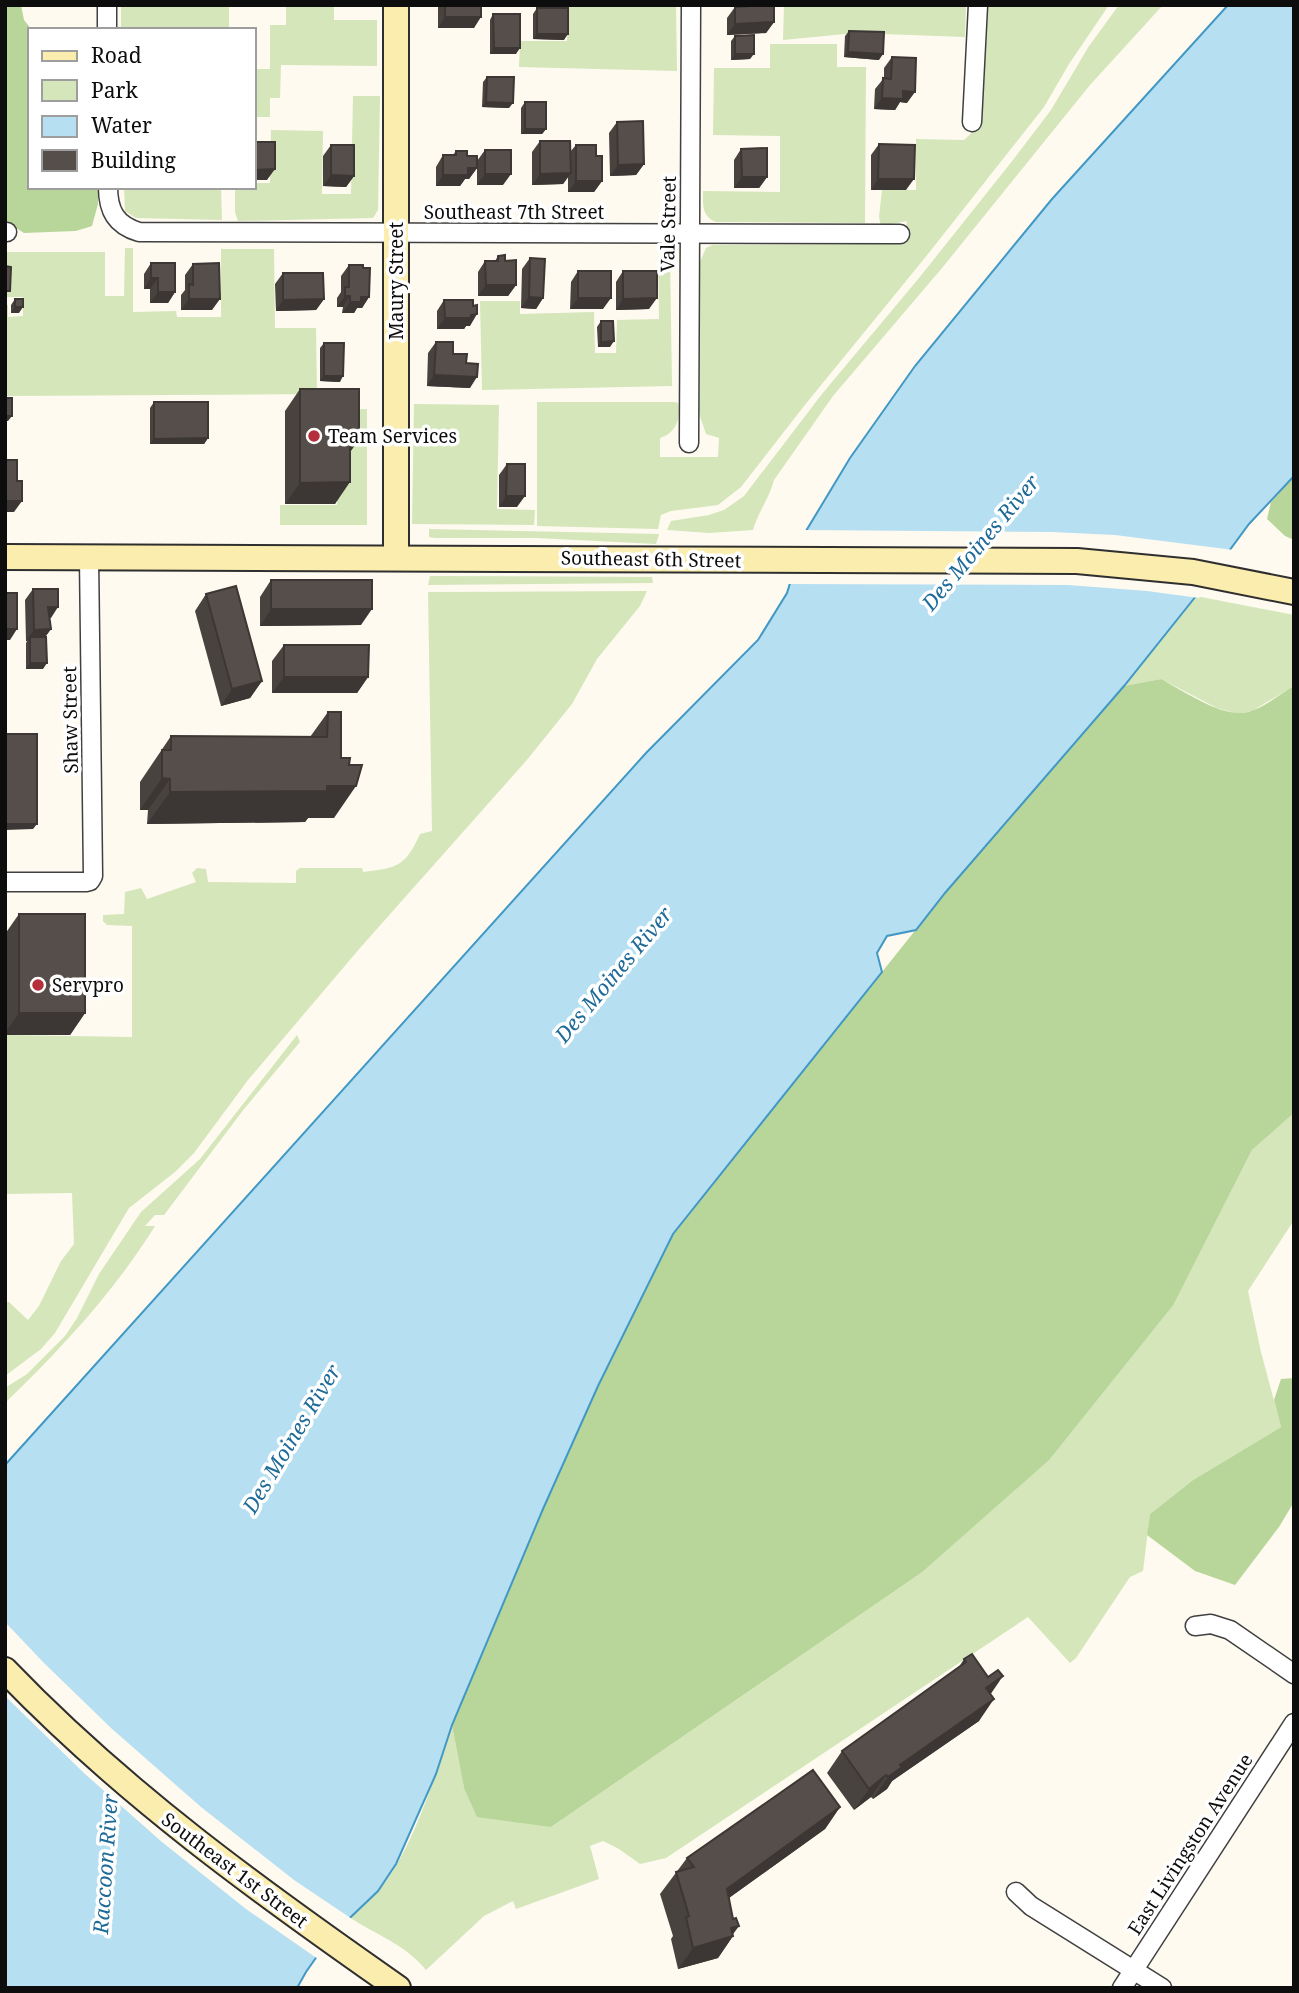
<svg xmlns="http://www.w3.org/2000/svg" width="1299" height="1993" viewBox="0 0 1299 1993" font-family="'Noto Serif',serif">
<rect width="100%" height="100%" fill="#fefaef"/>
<!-- green -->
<g fill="#d4e6ba">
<rect x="121" y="5" width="108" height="25"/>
<polygon points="286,5 334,5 334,20 377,20 377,66 281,65 280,98 270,98 270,117 254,117 254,69 270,69 270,25 286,25"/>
<polygon points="568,5 676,5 677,71 519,67 520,41 567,41"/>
<polygon points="784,5 966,5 965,37 855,33 783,40"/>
<path d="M 988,5 L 1109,5 L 1069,64 L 1044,107 L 924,259 L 804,406 L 741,487 L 718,505 L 671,511 L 661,515 L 658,529 L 537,526 L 537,402 L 674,402 L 678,403 C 681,419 676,433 660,438 L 660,457 L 718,457 L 719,438 L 706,434 L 699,413 L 700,262 L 706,248 L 712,245 L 863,244 L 903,242 L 907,221 L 881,226 L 879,217 L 882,190 L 916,190 L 916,139 L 964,140 L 978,127 L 982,126 Z"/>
<path d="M 1119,5 L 1163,5 L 1090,85 L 942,268 L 833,396 L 774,480 C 770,497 758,512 753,530 L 709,533 L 667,530 L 671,521 L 709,515 L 724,510 L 744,496 L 822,394 L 919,278 L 1013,160 L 1051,110 L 1089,46 Z"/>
<path d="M 770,44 L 837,44 L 837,67 L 866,67 L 865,223 L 716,222 C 702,216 703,206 703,191 L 780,192 L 780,136 L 713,135 L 714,68 L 770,68 Z"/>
<polygon points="353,96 380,96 378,210 373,218 238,221 235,212 235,187 254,187 254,183 270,183 271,130 323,131 322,194 351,194"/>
<polygon points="124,187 166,187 181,190 221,187 222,220 136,218 125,211"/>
<polygon points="125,248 133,248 133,312 176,311 177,317 221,317 221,249 274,249 275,328 316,328 317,394 5,396 5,305 8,305 8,317 23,316 23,297 7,297 7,252 105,252 105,296 124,296"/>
<polygon points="658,256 670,256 672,386 482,390 480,301 520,301 520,314 594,312 595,353 616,353 617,320 659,319"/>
<polygon points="414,404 499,405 497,509 535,510 534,525 412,524"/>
<polygon points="367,409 367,525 280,525 280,505 337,505 337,462 345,410"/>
<polygon points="429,529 659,534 656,544 537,538 435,538 429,537"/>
<polygon points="430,576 652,577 653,583 428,585"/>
<path d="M 647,591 L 640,606 L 597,659 L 572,704 L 526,761 L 360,948 L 248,1080 L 194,1153 L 175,1172 L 129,1208 L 55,1333 L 41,1349 L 5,1376 L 5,1302 L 9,1302 L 28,1320 L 39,1306 L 61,1261 L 74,1244 L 72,1193 L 5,1194 L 5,1035 L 132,1037 L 132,926 L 107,925 L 103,921 L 103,915 L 124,914 L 125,892 L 141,888 L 147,899 L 196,882 L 192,873 L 197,868 L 206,869 L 208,882 L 296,883 L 296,871 L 300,868 L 362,868 L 363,872 C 397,868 405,867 420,834 L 432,831 L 428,592 Z"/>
<polygon points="1196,596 1294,615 1294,686 1252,711 1238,714 1217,708 1161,679 1124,686"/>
<path d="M 297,1035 L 300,1042 L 244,1109 L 164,1215 L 155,1215 L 145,1226 L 155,1226 C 114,1292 61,1349 5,1403 L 5,1388 L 27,1374 L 65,1336 L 77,1318 L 99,1274 L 141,1212 L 200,1159 Z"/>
<path d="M 1294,1113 L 1294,1220 L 1248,1291 L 1261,1352 L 1281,1427 L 1193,1480 L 1150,1514 L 1143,1571 L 1130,1577 L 1076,1658 L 1070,1663 L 1028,1617 L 666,1858 L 640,1864 L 619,1849 L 603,1841 L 590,1846 L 599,1879 L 516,1909 L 513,1901 L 484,1916 L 426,1970 C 405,1944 376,1935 349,1917 C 359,1909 369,1901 377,1892 C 411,1856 436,1773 452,1725 L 464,1788 L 551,1827 L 921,1573 L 1174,1304 L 1252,1150 Z"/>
</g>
<!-- forest -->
<g fill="#b9d69a">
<polygon points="5,5 21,5 24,20 32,30 30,30 30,187 98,187 98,204 92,226 76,231 24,233 5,221"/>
<polygon points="1294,476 1294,540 1285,536 1267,519 1271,502"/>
<path d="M 1161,679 C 1184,691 1226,721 1251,711 C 1266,706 1280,694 1294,686 L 1294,1113 L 1252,1150 L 1174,1304 L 1049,1460 L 921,1573 L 551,1827 L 477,1817 L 464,1788 L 452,1725 L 543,1509 L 598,1386 L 673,1234 L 945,893 L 1124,686 Z"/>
<polygon points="1294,1378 1294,1502 1279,1527 1235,1585 1195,1571 1147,1535 1150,1514 1193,1480 1281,1427 1274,1400 1281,1379"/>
</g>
<!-- water -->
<polygon fill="#b6dff2" stroke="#4298c5" stroke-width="2" points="1228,5 1294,5 1294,476 1249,524 1196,596 1124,686 945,893 916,930 887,936 877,953 882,972 673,1234 598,1386 543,1509 452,1725 436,1774 396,1864 378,1891 332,1935 306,1972 297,1988 5,1988 5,1465 646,753 758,640 787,593 806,531 850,458 915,366 1052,199"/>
<!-- pier -->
<g fill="#fefaef">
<polygon points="803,530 1052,532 1115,535 1234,550 1199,598 1147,591 1068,585 786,584"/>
<polygon points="5,1622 43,1662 111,1728 201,1807 294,1880 352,1919 334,1937 318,1959 246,1909 162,1842 85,1774 5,1696"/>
</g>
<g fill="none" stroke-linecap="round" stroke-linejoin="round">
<defs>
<g id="minor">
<polyline points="107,5 107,30"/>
<polyline points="972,122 978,5"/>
<path d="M 108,187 C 108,211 116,225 139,232 L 900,234"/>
<polyline points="5,232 7,232"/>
<polyline points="689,443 691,5"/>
<polyline points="5,882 86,882 90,881 93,876 89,557"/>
<polyline points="1195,1626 1211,1624 1230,1630 1294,1674"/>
<polyline points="1016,1892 1031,1906 1162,1988"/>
<polyline points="1122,1988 1294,1723"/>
</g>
<g id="secondary">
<polyline points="5,557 1077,561 1193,572 1294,592"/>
<polyline points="396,557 396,5"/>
<path d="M 5,1670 C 123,1793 259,1891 398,1988"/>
</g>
</defs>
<!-- minor casing -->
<use href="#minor" stroke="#404040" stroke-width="21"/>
<!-- secondary casing -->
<use href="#secondary" stroke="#2f2f2f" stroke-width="28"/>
<!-- minor -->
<use href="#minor" stroke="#fff" stroke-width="18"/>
<!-- secondary -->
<use href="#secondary" stroke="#faedae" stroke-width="24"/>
</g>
<!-- wall -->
<g fill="#494340">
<polygon points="438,5 481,5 474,28 438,28"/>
<polygon points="743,5 774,5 774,22 766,33 727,35 727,18 735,7 742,7"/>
<polygon points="537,8 564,40 533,39 533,14"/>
<polygon points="493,14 516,54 490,54 490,20"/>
<polygon points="849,31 879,60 844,57 845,36"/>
<polygon points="735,36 750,59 731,60 731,41"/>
<polygon points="892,57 907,103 900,102 895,110 874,109 875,89 884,78 884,68"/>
<polygon points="487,77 509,108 482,107 483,82"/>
<polygon points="525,102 546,129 542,134 521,134 521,108"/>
<polygon points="617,122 644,164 636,175 610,176 609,133"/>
<polygon points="540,141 570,152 576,145 596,156 602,181 594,192 568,192 568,177 563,184 532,185 532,152"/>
<polygon points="879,144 906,190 871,190 871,155"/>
<polygon points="331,145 354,176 346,187 323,186 323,156"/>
<polygon points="741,149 767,177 759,188 734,188 734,160"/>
<polygon points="485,150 503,185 477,185 477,161"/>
<polygon points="456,151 467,156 477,168 469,179 465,179 460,186 436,186 436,167 443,155 453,155"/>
<polygon points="498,256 516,285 508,296 478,296 478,272 485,261 495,261"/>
<polygon points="530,258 543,298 536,309 521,308 522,269"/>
<polygon points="151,263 175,292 168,303 150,303 150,289 144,289 144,274"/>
<polygon points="193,264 212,310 181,310 181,295 185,290 185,275"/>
<polygon points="349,265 369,297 362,308 357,308 354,313 342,313 343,307 337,307 337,298 341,292 341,276"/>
<polygon points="578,271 603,309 570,309 571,282"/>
<polygon points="623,271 649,309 616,310 616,282"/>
<polygon points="283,273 324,299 316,310 276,311 275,284"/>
<polygon points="15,299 19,313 11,313 11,305"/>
<polygon points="444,300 470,326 466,326 464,329 437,329 437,311"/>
<polygon points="601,321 610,347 598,347 597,327"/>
<polygon points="436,342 466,363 470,388 427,386 428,353"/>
<polygon points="324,343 340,382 320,381 320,348"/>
<polygon points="300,389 359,439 350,452 335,504 285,504 285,411"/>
<polygon points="154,402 208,438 204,444 150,444 150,408"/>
<polygon points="507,464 517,507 499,507 499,475"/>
<polygon points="271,580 361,625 260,626 260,597"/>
<polygon points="33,589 51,618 49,618 51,629 45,637 43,669 26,669 26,643 27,641 26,641 25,600"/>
<polygon points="206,594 262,681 250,698 221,706 195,611"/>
<polygon points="284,645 368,677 357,693 272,693 272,661"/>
<polygon points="328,712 334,818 308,818 305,822 147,824 148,810 140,810 140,782 171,736 310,737"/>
<polygon points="19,914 85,1013 70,1035 5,1035 5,934"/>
<polygon points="964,1659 990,1694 979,1721 892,1781 887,1789 873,1799 871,1797 854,1810 827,1773 842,1751 959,1667"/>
<polygon points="840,1807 825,1829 729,1898 733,1936 718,1958 678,1969 671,1939 673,1936 660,1894 687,1858"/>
</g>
<!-- shaded-wall -->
<g fill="#3c3734">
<polygon points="445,17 481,17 474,28 438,28"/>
<polygon points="774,22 766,33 727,35 735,24"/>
<polygon points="537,34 568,34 564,40 533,39"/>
<polygon points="494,48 520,48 516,54 490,54"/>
<polygon points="848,52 883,54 879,60 844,57"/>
<polygon points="735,54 754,54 750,59 731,60"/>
<polygon points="903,91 915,92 907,103 900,102 895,110 874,109 882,98"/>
<polygon points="486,102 513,103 509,108 482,107"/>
<polygon points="525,129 546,129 542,134 521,134"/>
<polygon points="644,164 636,175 610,176 618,165"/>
<polygon points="468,168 477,168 469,179 465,179 460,186 436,186 443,175"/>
<polygon points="275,169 267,180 254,180 254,170"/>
<polygon points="571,173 563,184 532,185 540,174"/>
<polygon points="485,174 511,174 503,185 477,185"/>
<polygon points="331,175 354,176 346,187 323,186"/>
<polygon points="742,177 767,177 759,188 734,188"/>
<polygon points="878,179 914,179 906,190 871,190"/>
<polygon points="576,181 602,181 594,192 568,192"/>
<polygon points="151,278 158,278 150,289 144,289"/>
<polygon points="486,285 516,285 508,296 478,296"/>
<polygon points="158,292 175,292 168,303 150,303"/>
<polygon points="345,296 350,296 343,307 337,307"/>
<polygon points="361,297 369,297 362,308 357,308 354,313 342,313 350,302"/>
<polygon points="529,297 543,298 536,309 521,308"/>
<polygon points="578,298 611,298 603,309 570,309"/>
<polygon points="657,298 649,309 616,310 623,299"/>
<polygon points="189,299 220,299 212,310 181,310"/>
<polygon points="324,299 316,310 276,311 283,300"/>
<polygon points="15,307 23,307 19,313 11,313"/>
<polygon points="477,314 470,326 466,326 464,329 437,329 445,318"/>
<polygon points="614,341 610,347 598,347 601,342"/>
<polygon points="434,375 477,377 470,388 427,386"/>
<polygon points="324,376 343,376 340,382 320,381"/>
<polygon points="5,416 12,416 8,421 5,421"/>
<polygon points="208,438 204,444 150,444 154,439"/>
<polygon points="350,439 359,439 344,461"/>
<polygon points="350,482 335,504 285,504 300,483"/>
<polygon points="506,496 525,496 517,507 499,507"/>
<polygon points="5,501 22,501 14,512 5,512"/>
<polygon points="48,607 58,607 51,618 40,618"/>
<polygon points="271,609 372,609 361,625 260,626"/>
<polygon points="5,629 17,629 10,640 5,640"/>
<polygon points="51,629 43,640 30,637 27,641 26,641 34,630"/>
<polygon points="30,663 47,663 43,669 26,669"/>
<polygon points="284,677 368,677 357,693 272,693"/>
<polygon points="262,681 250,698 221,706 232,689"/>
<polygon points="162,778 170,779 148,810 140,810"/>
<polygon points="327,786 356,786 334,818 308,818 305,822 147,824 170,792"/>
<polygon points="5,824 37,824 33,829 5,830"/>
<polygon points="19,1013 85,1013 70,1035 5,1035 5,1033"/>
<polygon points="1003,1676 988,1698 986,1688"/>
<polygon points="994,1699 979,1721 892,1781 887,1789 873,1799 888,1777 900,1765"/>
<polygon points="886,1775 871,1797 854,1810 869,1789"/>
<polygon points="840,1807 825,1829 712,1910 727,1889"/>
<polygon points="739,1926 731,1937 733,1936 718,1958 678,1969 693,1948 731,1928"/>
</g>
<!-- building -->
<g fill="#554e4a" stroke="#3c3734" stroke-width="2">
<rect x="445" y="5" width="36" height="12"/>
<polygon points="749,5 774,5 774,22 735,24 735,7 749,6"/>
<rect x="537" y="8" width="31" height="26"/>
<polygon points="493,14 520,14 520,48 494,48"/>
<polygon points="849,31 884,32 883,54 848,52"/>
<polygon points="754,35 754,54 735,54 735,36"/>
<polygon points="892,57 916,58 915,92 903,91 903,99 882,98 883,78 891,79"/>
<polygon points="487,77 514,77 513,103 486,102"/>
<rect x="525" y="102" width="21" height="27"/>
<polygon points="643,121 644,164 618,165 617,122"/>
<polygon points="540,141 570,141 571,173 540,174"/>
<polygon points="254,142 275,142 275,169 254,170"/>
<polygon points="879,144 915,145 914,179 878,179"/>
<polygon points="331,145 354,145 354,176 331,175"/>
<polygon points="576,145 596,145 596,156 602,156 602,181 576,181"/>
<polygon points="767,148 767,177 742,177 741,149"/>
<rect x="485" y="150" width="26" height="24"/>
<polygon points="456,151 467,151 467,156 477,156 477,168 468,168 468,175 443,175 443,155 456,155"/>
<polygon points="505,255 505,261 516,260 516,285 486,285 485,261 498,261 498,256"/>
<polygon points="530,258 545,259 543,298 529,297"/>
<polygon points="151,263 175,263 175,292 158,292 158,278 151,278"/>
<polygon points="219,263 220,299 189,299 189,284 193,285 193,264"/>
<polygon points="349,265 363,265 363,268 370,268 369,297 361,297 361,302 350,302 350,296 345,296 345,287 349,287"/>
<polygon points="5,266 11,267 10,291 5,291"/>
<rect x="578" y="271" width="33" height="27"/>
<polygon points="623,271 657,271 657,298 623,299"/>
<polygon points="283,273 323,273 324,299 283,300"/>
<rect x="15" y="299" width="8" height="8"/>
<polygon points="444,300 473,300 473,306 477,305 477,314 471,315 471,318 445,318"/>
<polygon points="601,321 613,321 614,341 601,342"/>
<polygon points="436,342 453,342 453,354 467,354 466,363 478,364 477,377 434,375"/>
<polygon points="324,343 344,343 343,376 324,376"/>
<polygon points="300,389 359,389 359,439 350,439 350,482 300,483"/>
<rect x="5" y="398" width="7" height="18"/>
<polygon points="154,402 208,402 208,438 154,439"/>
<polygon points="5,460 17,460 17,481 22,481 22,501 5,501"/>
<polygon points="507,464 525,464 525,496 506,496"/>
<rect x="271" y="580" width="101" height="29"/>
<polygon points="236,586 262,681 232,689 206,594"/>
<polygon points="33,589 58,589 58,607 48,607 51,629 34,630"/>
<rect x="5" y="593" width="12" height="36"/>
<polygon points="30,637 46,637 47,663 30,663"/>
<polygon points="284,645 369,645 368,677 284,677"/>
<polygon points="328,712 341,712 341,758 350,758 349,765 362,765 356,786 327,786 327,791 170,792 170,779 162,778 162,750 171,750 171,736 327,737"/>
<rect x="5" y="734" width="32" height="90"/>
<rect x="19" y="914" width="66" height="99"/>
<polygon points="972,1654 988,1677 998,1670 1003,1676 986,1688 994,1699 900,1765 902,1767 888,1777 886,1775 869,1789 842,1751 966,1662 964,1659"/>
<polygon points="813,1770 840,1807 727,1889 733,1919 736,1918 739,1926 731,1928 733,1936 693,1948 686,1917 689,1916 676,1872 694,1867 687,1858"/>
</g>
<!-- markers -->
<g fill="#b52e3c" stroke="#fff" stroke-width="2.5">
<circle cx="314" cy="436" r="7"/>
<circle cx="38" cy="985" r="7"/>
</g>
<g text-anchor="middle" stroke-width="7" stroke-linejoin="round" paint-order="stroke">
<!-- street labels -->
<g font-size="19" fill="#0d0d0d" stroke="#fff">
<text x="514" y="219">Southeast 7th Street</text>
<text transform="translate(668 224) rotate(-89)" y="7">Vale Street</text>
<text transform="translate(396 281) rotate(-90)" y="7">Maury Street</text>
<text transform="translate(651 559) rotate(1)" y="7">Southeast 6th Street</text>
<text transform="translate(70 720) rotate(-91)" y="7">Shaw Street</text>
<text transform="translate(1190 1844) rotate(-57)" y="7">East Livingston Avenue</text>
<text transform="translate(235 1870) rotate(37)" y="7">Southeast 1st Street</text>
</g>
<!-- poi labels -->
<g font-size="19" fill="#0d0d0d" stroke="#fff" text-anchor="start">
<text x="328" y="443">Team Services</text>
<text x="52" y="992">Servpro</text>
</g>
<!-- water labels -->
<g font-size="21" font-style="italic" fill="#1e6a98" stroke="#fff">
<text transform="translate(981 543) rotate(-50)" y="7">Des Moines River</text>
<text transform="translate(614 975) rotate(-50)" y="7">Des Moines River</text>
<text transform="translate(292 1439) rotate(-59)" y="7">Des Moines River</text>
<text transform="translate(106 1864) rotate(-86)" y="7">Raccoon River</text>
</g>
</g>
<!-- border -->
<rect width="1299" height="1993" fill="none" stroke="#0d0d0d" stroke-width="14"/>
<!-- legend -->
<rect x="28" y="28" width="228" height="161" fill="#ffffff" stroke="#9e9e9e" stroke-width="2"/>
<rect x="42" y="51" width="35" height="10" fill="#faedae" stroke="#9e9e9e" stroke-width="2"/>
<text x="91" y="63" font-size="21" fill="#0d0d0d">Road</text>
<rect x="42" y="80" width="35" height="21" fill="#d4e6ba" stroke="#9e9e9e" stroke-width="2"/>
<text x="91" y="98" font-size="21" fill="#0d0d0d">Park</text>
<rect x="42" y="116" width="35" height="21" fill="#b6dff2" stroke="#9e9e9e" stroke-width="2"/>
<text x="91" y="133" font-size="21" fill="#0d0d0d">Water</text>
<rect x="42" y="150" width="35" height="21" fill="#554e4a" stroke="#9e9e9e" stroke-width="2"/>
<text x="91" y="168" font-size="21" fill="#0d0d0d">Building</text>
</svg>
